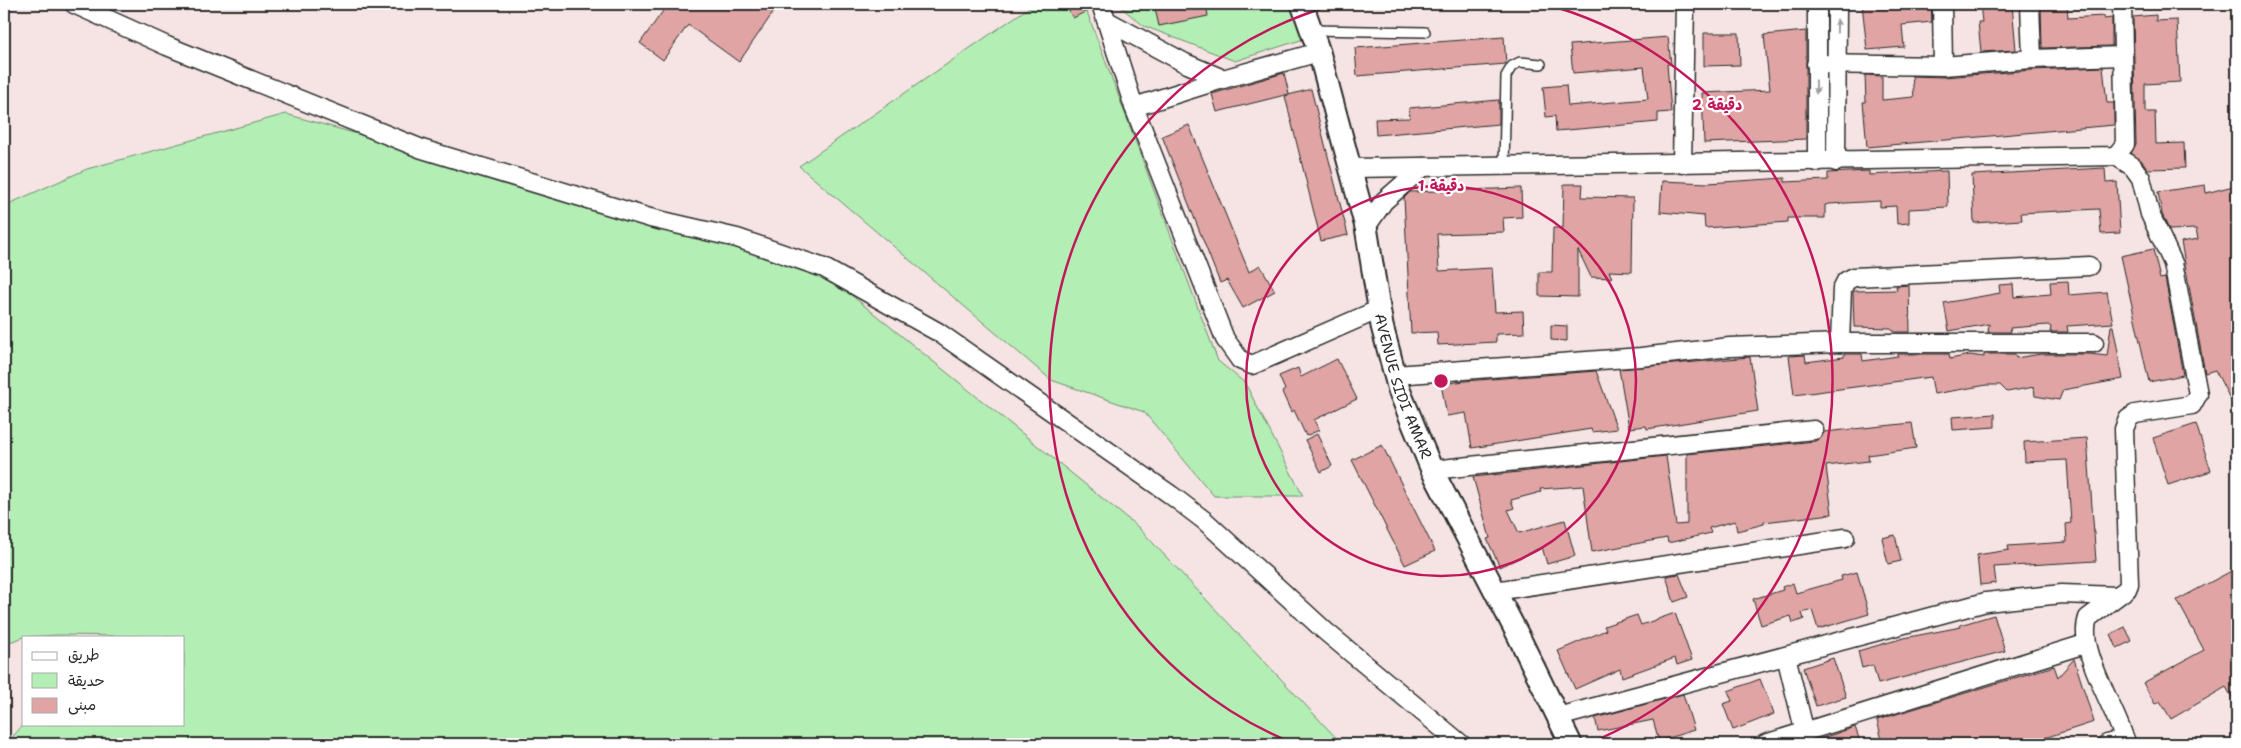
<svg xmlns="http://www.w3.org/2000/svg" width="2241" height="748" viewBox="0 0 2241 748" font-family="'Shantell Sans','Playpen Sans Arabic',sans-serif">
<rect width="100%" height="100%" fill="#f5e4e3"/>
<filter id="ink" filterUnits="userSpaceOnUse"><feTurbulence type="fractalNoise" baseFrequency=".02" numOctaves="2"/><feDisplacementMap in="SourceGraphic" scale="10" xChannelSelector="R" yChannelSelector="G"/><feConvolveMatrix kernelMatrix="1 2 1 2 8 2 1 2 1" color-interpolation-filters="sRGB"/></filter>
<g filter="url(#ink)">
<!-- green -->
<g fill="#b3eeb4" stroke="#6f8c70">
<polygon points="1034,4 1084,4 1218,361 1245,383 1303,496 1214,496 1144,412 1051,380 799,166"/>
<polygon points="1117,4 1296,4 1307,38 1235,61 1144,26"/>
<polygon points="286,114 809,261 1138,527 1342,744 6,744 24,724 184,724 184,637 59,635 24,637 4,644 4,206 87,169"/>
</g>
<!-- building -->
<g fill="#dfa4a3" stroke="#2b2b2b">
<polygon points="668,4 779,4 739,62 688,25 663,60 640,43"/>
<polygon points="1065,4 1091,4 1091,9 1073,18"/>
<polygon points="1154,4 1206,4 1208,16 1159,26"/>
<polygon points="1862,4 1931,4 1932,22 1902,25 1904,47 1867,50"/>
<polygon points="1980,4 2012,4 2016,50 1981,52 1978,22 1982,22"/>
<polygon points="2041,4 2067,4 2068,18 2104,16 2104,19 2112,18 2112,46 2042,48"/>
<polygon points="2156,15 2156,21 2177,20 2180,82 2145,84 2145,112 2155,112 2156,144 2184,143 2185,168 2148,169 2141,160 2131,153 2136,144 2133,17"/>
<polygon points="1806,31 1806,139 1704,143 1702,93 1770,90 1764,35"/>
<polygon points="1704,33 1739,33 1740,65 1704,66"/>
<polygon points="1504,37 1506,64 1357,76 1355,48"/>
<polygon points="1668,37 1671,64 1667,64 1671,112 1658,113 1658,122 1556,131 1555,116 1546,117 1543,87 1566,85 1568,106 1648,99 1644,67 1573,73 1570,45"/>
<polygon points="2103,67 2107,103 2114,103 2114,125 1867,147 1863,102 1866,102 1865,75 1882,76 1882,100 1914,97 1912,76 1944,77 2033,70"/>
<polygon points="1284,73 1289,94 1217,112 1212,94"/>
<polygon points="1311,89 1348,235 1321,241 1285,96"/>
<polygon points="1499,100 1499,124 1376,135 1375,119 1410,118 1409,108"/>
<polygon points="1189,125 1249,272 1260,265 1275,291 1243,308 1227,280 1220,283 1162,136"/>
<polygon points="2105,168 2106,183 2117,182 2120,233 2101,234 2099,209 2021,213 2022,220 1974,223 1972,175"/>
<polygon points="1869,171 1869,175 1947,171 1948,207 1909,209 1909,223 1897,224 1896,206 1880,207 1880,201 1829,204 1825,205 1825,218 1788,218 1788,222 1705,228 1704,216 1660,212 1662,181 1708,183 1785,178 1785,182 1828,180 1828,173"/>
<polygon points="1564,184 1583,184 1582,197 1633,198 1632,272 1609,271 1612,278 1591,277 1578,250 1578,297 1539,296 1539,272 1552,272 1553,228 1563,228"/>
<polygon points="2205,185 2206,193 2237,185 2237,331 2234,331 2237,345 2237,412 2215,370 2205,373 2181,242 2198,239 2196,229 2169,230 2162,214 2158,192"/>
<polygon points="1521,188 1522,217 1503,218 1504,232 1437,234 1439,271 1492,268 1495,312 1523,311 1524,333 1496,334 1496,342 1438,345 1437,332 1411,333 1404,198 1410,192"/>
<polygon points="2153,249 2160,279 2165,278 2183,375 2149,382 2121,256"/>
<polygon points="2068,281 2069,295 2107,292 2113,323 2067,326 2068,332 2050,332 2051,327 2048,325 2010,328 2011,332 1988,332 1989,324 1949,331 1944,303 2000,293 1999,285 2013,284 2014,297 2051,294 2050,282"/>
<polygon points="1909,285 1910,332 1895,332 1891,328 1854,327 1853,291 1897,290 1896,286"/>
<polygon points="1551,325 1567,326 1567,341 1551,340"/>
<polygon points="2111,326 2113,326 2123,379 2063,390 2059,400 2035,396 2034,387 2007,392 2000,385 1987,385 1934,394 1931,377 1794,395 1789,356 1805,355 1806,362 1844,357 1844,354 1862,354 1863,361 1898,356 1898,354 1949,354 1950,359 1970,355 1984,357 1984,354 2015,354 2016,358 2041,354 2090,354 2107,356"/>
<polygon points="1750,357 1758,411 1647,429 1646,426 1629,428 1619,369"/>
<polygon points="1337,359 1357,399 1314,420 1319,430 1306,436 1294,410 1291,412 1282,392 1285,390 1279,376 1298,368 1301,377"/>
<polygon points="1596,371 1617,429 1592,432 1591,429 1472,448 1466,413 1447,416 1441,384 1465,381"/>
<polygon points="1995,414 1995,427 1953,430 1952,417"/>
<polygon points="1912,423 1916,448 1868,455 1869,461 1826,466 1832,514 1764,522 1764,524 1737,531 1735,521 1709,528 1711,533 1668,543 1667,538 1592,552 1583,486 1540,489 1541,492 1511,500 1514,508 1508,510 1519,533 1565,520 1575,556 1547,564 1542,547 1500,567 1487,539 1490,538 1473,477 1666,456 1676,525 1687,524 1687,454 1815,441 1821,438 1824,432"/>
<polygon points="2196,424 2211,471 2168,485 2153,438"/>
<polygon points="1317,434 1332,466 1321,472 1305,440"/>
<polygon points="2087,438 2096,561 1994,567 1996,583 1980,585 1977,555 2009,550 2008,546 2067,542 2066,524 2071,523 2067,460 2025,462 2024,442"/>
<polygon points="1382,445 1435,551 1405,565 1352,460"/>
<polygon points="1895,535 1901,561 1888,564 1882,538"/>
<polygon points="2237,568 2237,706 2226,687 2171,719 2160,701 2155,704 2143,683 2204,650 2177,600"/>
<polygon points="1857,572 1869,614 1818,629 1812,610 1802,613 1804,619 1793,623 1791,616 1761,625 1753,599 1783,590 1782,587 1793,583 1796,593 1842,580 1841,576"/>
<polygon points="1679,574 1688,597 1674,602 1666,576"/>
<polygon points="1675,613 1692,660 1677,665 1675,658 1622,677 1620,669 1575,689 1558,651 1606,630 1604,626 1637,615 1641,625"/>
<polygon points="1994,615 2005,651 1878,684 1873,665 1862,668 1858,651 1904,638 1961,627 1960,625"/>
<polygon points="2125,627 2132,641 2117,648 2111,634"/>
<polygon points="1833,658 1846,697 1816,706 1803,668"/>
<polygon points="2074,659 2094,722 2026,744 1883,744 1877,720 2054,666 2058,677"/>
<polygon points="1760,679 1774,714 1733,730 1723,704 1732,701 1728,691"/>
<polygon points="1683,694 1694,730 1659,741 1653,720 1598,731 1595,718"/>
<polygon points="1855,727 1861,744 1800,744 1808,743"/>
</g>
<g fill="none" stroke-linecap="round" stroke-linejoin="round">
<defs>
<g id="service">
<polyline points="1312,30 1425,32"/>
<polyline points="1504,166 1506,76 1512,66 1520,62 1541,64"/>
</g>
<g id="minor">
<polyline points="74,4 167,46 422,149 650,218 737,238 824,268 938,332 1171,495 1205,521 1325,631 1461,744"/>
<polyline points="1101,4 1134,107 1225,339 1240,360 1252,365 1380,309"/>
<polyline points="1817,4 1817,162"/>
<polyline points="1942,4 1943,66"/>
<polyline points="2030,4 2032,59"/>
<polyline points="1109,22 1185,63 1223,79"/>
<polyline points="1816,64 1943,66 2032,59 2123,56"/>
<polyline points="1134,107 1223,79 1319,52"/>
<path d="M 2116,156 L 2133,167 L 2141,178 L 2150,214 L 2173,263 L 2198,394 L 2192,405 L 2135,414 L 2128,419 L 2124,429 L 2129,584 L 2127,589 L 2088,618 C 2076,650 2118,711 2126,744"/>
<polyline points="1836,162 1837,4"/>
<polyline points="1682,164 1685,4"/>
<polyline points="1351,168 2116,156 2125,144 2122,4"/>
<polyline points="1366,227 1384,201 1423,167"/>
<polyline points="1840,343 1842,289 1846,281 1854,277 2089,266"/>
<polyline points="1395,375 1641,357 1730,347 1840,343 2094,343"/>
<polyline points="1432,470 1814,430"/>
<polyline points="1495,591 1845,538"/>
<polyline points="1786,656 1805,733"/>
<polyline points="1558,717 1986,602 2062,594 2117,596"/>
<polyline points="1765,744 2085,644"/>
<polyline points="2107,744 2125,739"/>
</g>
<g id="tertiary">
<path id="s1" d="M 1302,4 L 1319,52 L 1366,227 L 1382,326 L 1399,390 L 1432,470 L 1518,635 L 1571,744"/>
</g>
</defs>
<!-- service casing -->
<use href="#service" stroke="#2b2b2b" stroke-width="12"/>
<!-- minor casing -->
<use href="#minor" stroke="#2b2b2b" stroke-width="21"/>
<!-- tertiary casing -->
<use href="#tertiary" stroke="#2b2b2b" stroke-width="25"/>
<!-- service -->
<use href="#service" stroke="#fff" stroke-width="9"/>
<!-- minor -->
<use href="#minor" stroke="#fff" stroke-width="18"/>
<!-- tertiary -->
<use href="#tertiary" stroke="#fff" stroke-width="21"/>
</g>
<!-- one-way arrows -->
<defs><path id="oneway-solid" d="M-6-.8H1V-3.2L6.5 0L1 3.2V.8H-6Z" transform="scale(1.25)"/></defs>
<g fill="#a0a0a0">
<use href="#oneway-solid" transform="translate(1837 26) rotate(-89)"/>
<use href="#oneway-solid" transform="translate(1816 87) rotate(89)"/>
</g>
</g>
<!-- distance rings -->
<g fill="none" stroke="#c2185b" stroke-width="2.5">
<circle cx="1441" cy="381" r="195"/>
<path d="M1295 744A391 391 0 0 1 1337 4M1545 4A391 391 0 0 1 1587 744"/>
</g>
<g text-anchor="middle" stroke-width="4.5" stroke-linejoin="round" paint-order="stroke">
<!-- street labels -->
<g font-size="15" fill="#2b2b2b" stroke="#fff">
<text dy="5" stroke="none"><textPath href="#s1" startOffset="396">AVENUE SIDI AMAR</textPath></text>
</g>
</g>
<circle cx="1441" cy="381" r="8" fill="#c2185b" stroke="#fff" stroke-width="2.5"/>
<g font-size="15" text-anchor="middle" font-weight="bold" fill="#c2185b" stroke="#fff" stroke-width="4.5" stroke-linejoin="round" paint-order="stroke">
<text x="1717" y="110">2 دقيقة</text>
<text x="1441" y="191">1 دقيقة</text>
</g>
<!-- margin -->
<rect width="2241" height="748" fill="none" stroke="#fff" stroke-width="20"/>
<rect x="10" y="10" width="2221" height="728" fill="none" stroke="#2b2b2b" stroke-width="2" filter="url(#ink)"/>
<!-- legend -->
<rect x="22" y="636" width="162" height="90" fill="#ffffff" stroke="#aaaaaa"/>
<rect x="32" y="652" width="25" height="8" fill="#ffffff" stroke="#aaaaaa"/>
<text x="68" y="660" font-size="15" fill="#2b2b2b">طريق</text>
<rect x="32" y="673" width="25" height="15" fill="#b3eeb4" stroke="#aaaaaa"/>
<text x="68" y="686" font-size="15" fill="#2b2b2b">حديقة</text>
<rect x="32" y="698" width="25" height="15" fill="#dfa4a3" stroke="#aaaaaa"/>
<text x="68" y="710" font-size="15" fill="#2b2b2b">مبنى</text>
</svg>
